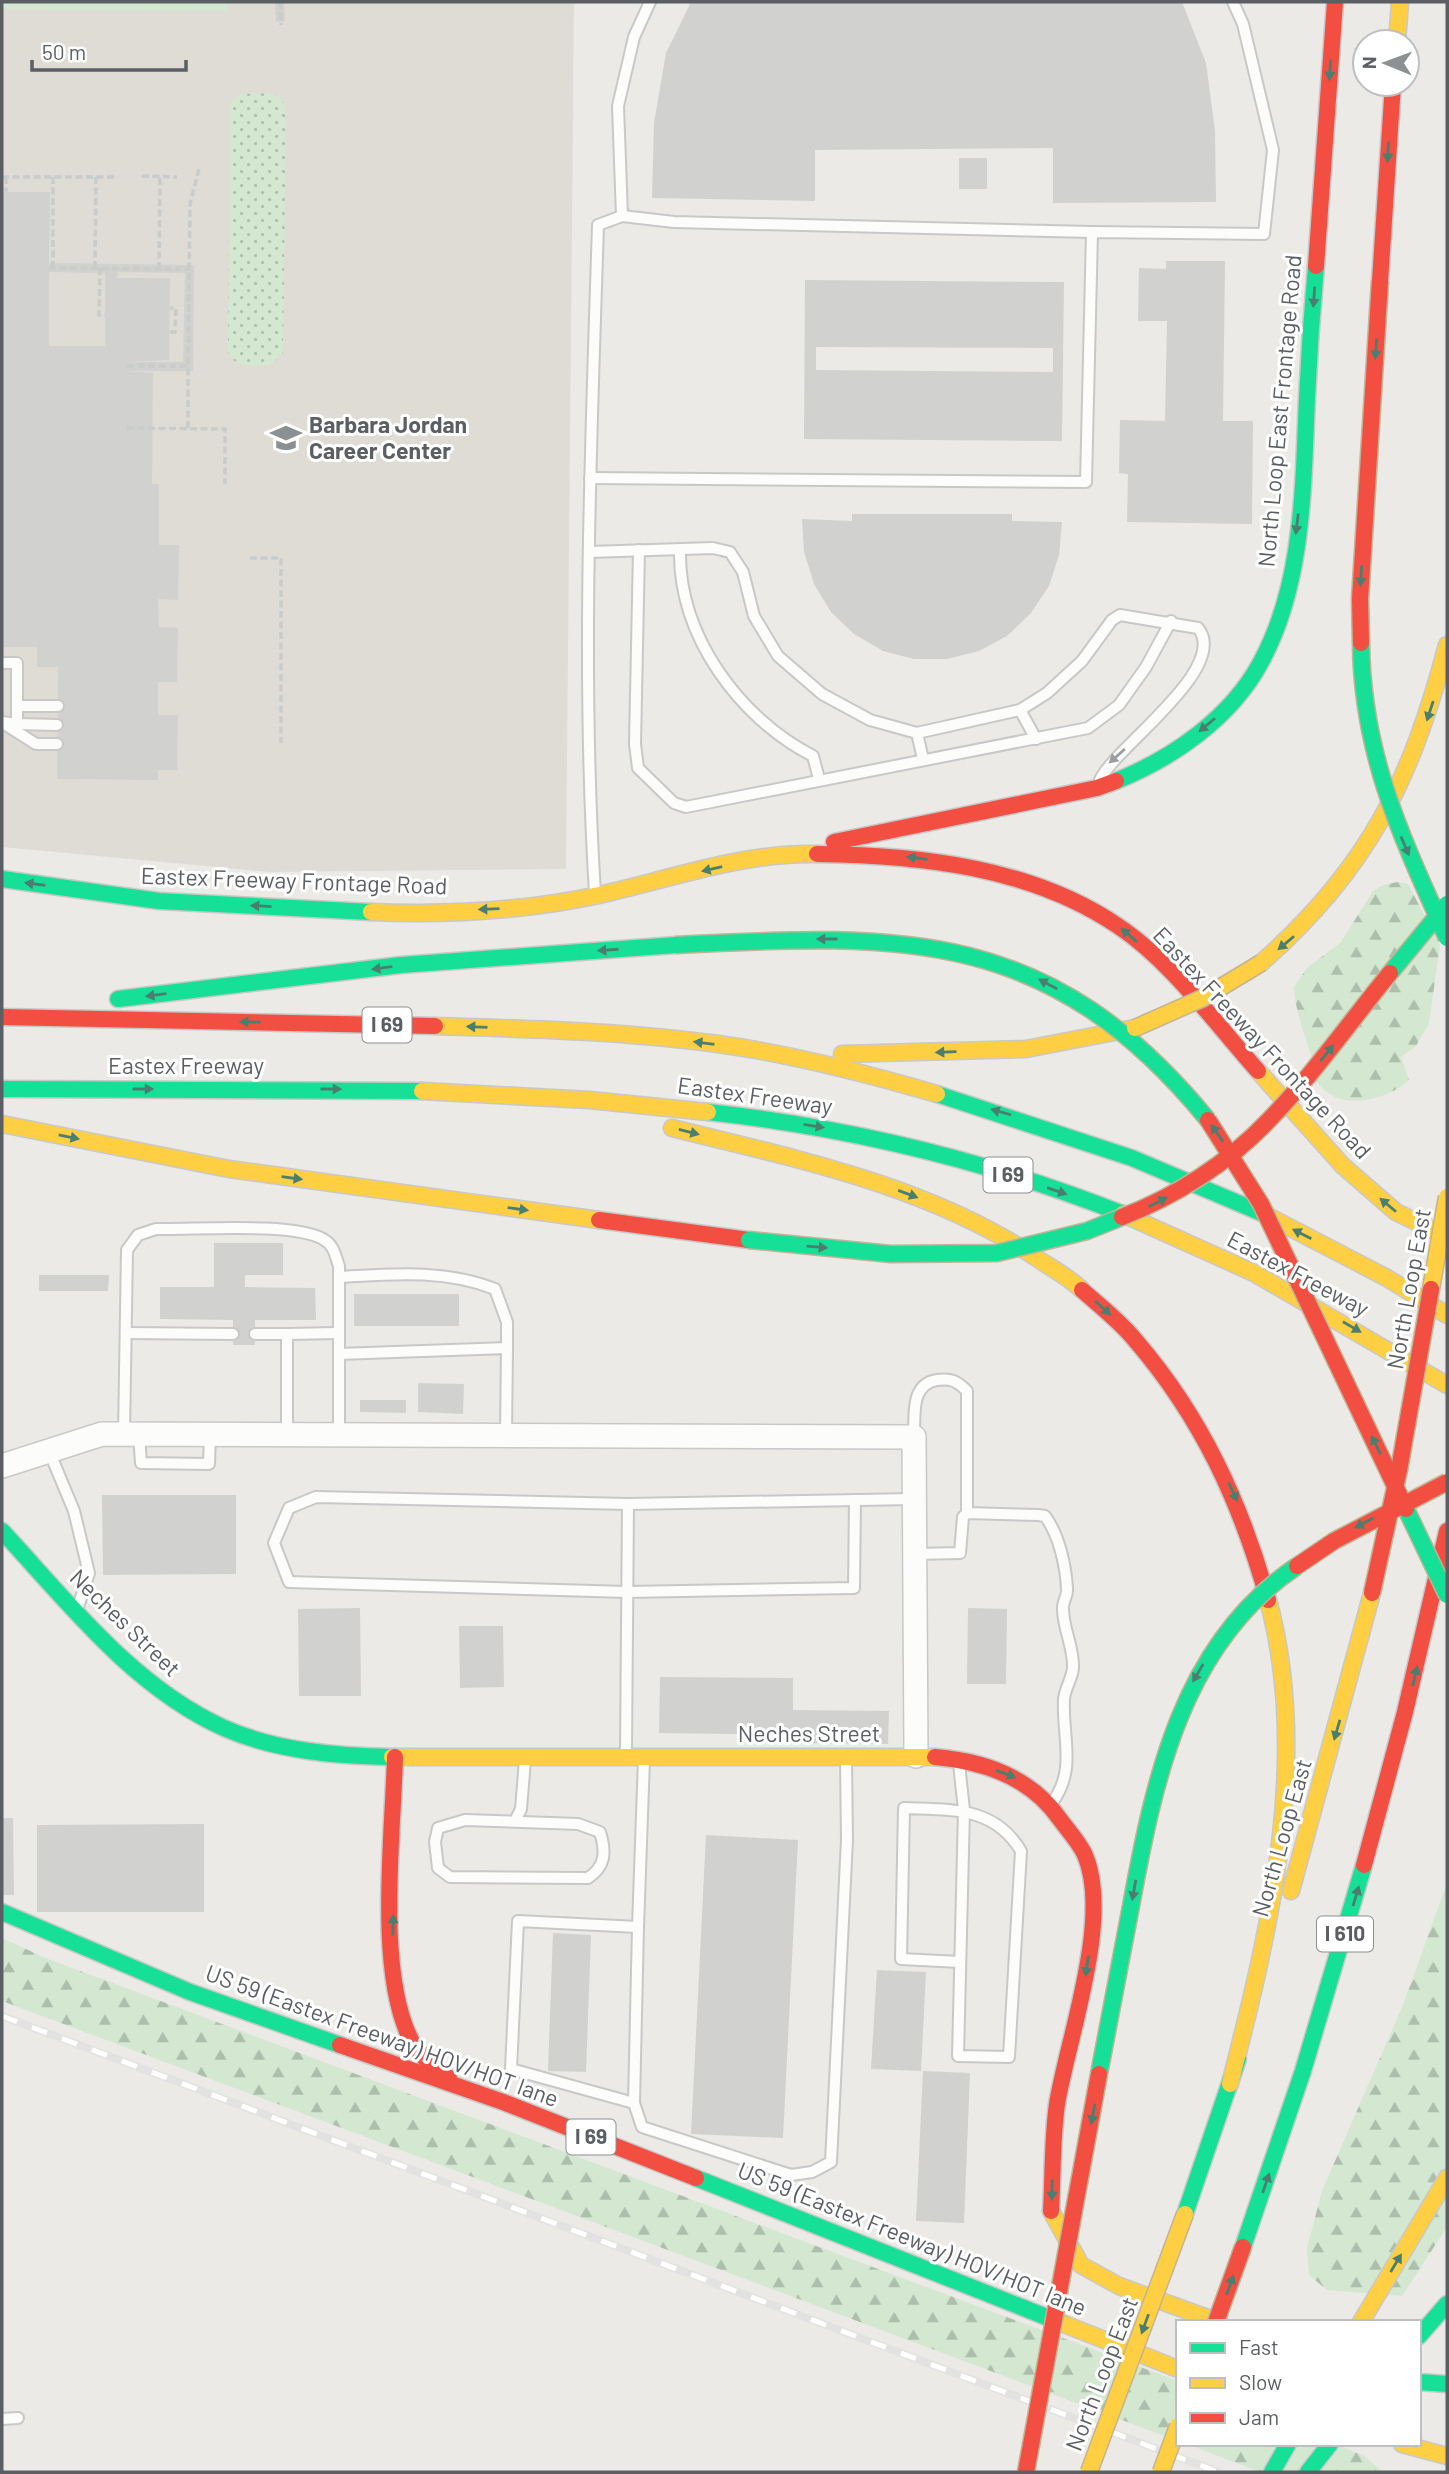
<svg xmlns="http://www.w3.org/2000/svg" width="1449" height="2474" viewBox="0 0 1449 2474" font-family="Barlow,sans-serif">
<defs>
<pattern id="grass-dots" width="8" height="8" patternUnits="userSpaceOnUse" patternTransform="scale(1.75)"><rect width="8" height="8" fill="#d3e7d1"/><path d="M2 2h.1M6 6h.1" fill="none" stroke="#aebead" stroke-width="1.8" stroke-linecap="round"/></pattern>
<pattern id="forest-firs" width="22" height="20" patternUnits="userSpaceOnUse" patternTransform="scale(1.75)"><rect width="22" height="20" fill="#d3e7d1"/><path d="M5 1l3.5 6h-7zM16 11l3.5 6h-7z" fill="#aebead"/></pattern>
</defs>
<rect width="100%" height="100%" fill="#ebeae6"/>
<!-- education -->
<polygon fill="#dedcd5" points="2,2 574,2 566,869 269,872 2,847"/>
<!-- grass -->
<path fill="url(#grass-dots)" d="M 269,93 L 279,97 L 286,107 L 283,353 L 271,364 C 255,367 235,369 228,352 L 230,104 L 239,94 Z"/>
<!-- forest -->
<g fill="url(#forest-firs)">
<path d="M 1398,882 L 1408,884 L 1440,945 L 1429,1023 L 1416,1046 L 1401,1057 L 1409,1080 C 1389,1099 1343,1112 1320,1086 C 1314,1079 1314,1064 1311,1055 C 1304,1032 1295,1011 1294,987 L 1307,968 L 1341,942 L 1373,891 L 1383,885 Z"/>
<polygon points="1447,1883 1447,2227 1402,2296 1327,2290 1309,2275 1307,2248 1322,2191 1403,2005"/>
<polygon points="2,1938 48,1959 1178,2381 1178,2441 2,2001"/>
<polygon points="1187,2444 1336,2444 1364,2456 1383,2472 1260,2472"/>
</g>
<!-- pitch -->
<polygon fill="#d3e7d1" points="2,2 227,2 227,11 2,9"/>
<!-- building -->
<g fill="#d1d1cf" fill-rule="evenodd">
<polygon points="275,2 284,2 285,22 276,22"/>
<polygon points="691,2 1182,2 1206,63 1215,131 1216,202 1053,203 1053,148 815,150 815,201 652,198 654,123 666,53"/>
<rect x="959" y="158" width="28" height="31"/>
<path d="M 2,192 L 50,192 L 49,263 L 194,265 L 193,371 L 127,371 L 153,373 L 152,484 L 159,484 L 159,545 L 179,545 L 178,600 L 158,599 L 159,627 L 178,628 L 177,682 L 158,682 L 158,715 L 178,715 L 177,770 L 158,770 L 158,780 L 57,779 L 58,667 L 37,667 L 37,647 L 2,647 ZM 49,272 L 105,273 L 105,346 L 49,346 ZM 118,272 L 185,273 L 183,362 L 127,362 L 169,360 L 170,278 L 117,278 Z"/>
<polygon points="1166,261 1225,261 1223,421 1253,421 1252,524 1127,522 1128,474 1119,473 1120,420 1165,421 1167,321 1138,321 1139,268 1166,269"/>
<path d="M 805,280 L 1064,282 L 1062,441 L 804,439 ZM 816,347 L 1053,348 L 1053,372 L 816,370 Z"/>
<polygon points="852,514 1012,514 1012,521 1062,522 1059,555 1049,586 1031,613 1007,636 979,651 947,659 914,659 883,651 854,634 831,612 814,584 804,552 802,519 852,521"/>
<polygon points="214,1243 283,1243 283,1275 245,1275 245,1287 315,1288 316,1320 255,1320 255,1345 233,1345 233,1320 160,1319 160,1287 214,1287"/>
<polygon points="39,1275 109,1275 108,1291 39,1291"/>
<rect x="354" y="1294" width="105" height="32"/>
<polygon points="418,1383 464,1384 463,1414 418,1412"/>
<polygon points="360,1400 406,1400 406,1413 360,1412"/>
<polygon points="102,1495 236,1495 236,1574 103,1575"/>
<polygon points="360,1608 361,1696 299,1696 298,1609"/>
<polygon points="968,1608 1007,1609 1006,1684 967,1684"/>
<polygon points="459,1626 503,1626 504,1687 460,1688"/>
<polygon points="660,1677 793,1678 793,1710 889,1711 888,1744 794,1743 794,1735 659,1733"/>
<polygon points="2,1818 13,1818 14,1895 2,1895"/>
<polygon points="204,1824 204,1912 37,1912 37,1825"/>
<polygon points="706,1835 798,1840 783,2138 691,2134"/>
<polygon points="553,1933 591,1935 586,2072 548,2071"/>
<polygon points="877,1970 926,1972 921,2071 871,2069"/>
<polygon points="923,2071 970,2073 964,2223 916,2221"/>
</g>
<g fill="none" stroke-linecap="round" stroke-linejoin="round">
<defs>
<g id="lane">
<polyline points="622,216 674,222 1092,232"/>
<polyline points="590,478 1086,482 1092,232 1264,234 1273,150 1243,24 1233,2"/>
<path d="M 680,549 C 678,635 739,718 813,756 L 819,779"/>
<polyline points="639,550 635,744 638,768 674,803 686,807 1088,728 1119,705 1146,667 1171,621"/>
<path d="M 589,552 L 713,548 L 730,552 L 743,572 L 754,616 L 778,656 L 822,694 L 870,720 L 917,733 L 1020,710 L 1047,693 L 1082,661 L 1112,620 L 1120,615 L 1198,628 C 1231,668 1113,749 1100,780"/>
<polyline points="2,663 17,663 17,724 2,722"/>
<polyline points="17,706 58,706"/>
<polyline points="1020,710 1036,739"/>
<polyline points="3,723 36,744 57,744"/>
<polyline points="17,724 57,725"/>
<polyline points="917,733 923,759"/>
<path d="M 595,893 C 581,671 591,448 598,225 L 622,216 L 618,106 L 634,37 L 650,2"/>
<path d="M 339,1277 C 392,1274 444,1269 495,1289 L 507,1322 L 507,1348"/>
<polyline points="126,1333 233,1334"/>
<polyline points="255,1334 287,1334"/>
<polyline points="339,1354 507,1348 506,1435"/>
<path d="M 124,1434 L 127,1250 L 138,1235 L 156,1229 C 196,1230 291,1222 323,1239 C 334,1245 335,1255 339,1266 L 339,1435"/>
<polyline points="139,1434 141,1463 209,1464 210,1435"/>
<polyline points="287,1435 287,1334 339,1333"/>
<path d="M 914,1437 C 915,1416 910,1384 937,1380 C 951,1378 957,1381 967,1391 L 967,1513"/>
<polyline points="49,1451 74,1511 89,1573 78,1607"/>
<polyline points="628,1504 316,1497 289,1508 274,1543 289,1582 627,1592 854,1588 855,1500"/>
<path d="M 914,1554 L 960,1553 L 963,1517 L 967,1513 L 1038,1515 L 1045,1516 C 1059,1535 1066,1566 1067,1589 C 1068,1596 1062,1602 1063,1609 C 1063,1629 1074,1647 1073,1668 C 1072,1679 1065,1688 1064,1699 C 1062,1738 1077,1769 1052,1803"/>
<polyline points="626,1753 628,1504 914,1499"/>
<polyline points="644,1759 638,1927 518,1921 511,2069 634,2103 642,2127 791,2175 812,2172 831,2162 847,1840 846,1759"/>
<path d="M 959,1764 L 964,1810 L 958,2056 L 1009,2057 L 1021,1851 C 994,1806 951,1810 904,1808 L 901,1959 L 960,1962"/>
<path d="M 465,1820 L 578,1824 L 600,1832 C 606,1852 606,1866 588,1878 L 450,1877 L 438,1868 L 435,1842 L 438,1828 Z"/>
<polyline points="515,1821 521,1809 525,1760"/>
<polyline points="634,2103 638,1927"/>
<polyline points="2,2419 18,2418"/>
</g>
<polyline id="street" points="2,1466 102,1434 914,1437 916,1756"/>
<g id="fast">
<path d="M 1116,781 C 1173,758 1231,718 1261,662 C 1304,583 1303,486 1307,398 C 1309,354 1312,310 1316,266"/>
<polyline points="2,879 159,901 371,912"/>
<polyline points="118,999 401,965 676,945"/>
<polyline points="2,1089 422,1091"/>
<polyline points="937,1094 1132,1158 1264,1214"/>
<path d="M 708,1112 C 851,1128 989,1161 1123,1214"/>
<path d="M 2,1531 C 68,1602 133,1687 224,1728 C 276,1751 336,1756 392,1757"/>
<polyline points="2,1912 190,1992 340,2045"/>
<polyline points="696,2178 1064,2324"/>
<polyline points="1185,2214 1238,2059"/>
<polyline points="1243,2247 1303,2071 1364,1865"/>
<polyline points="1419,2336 1447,2304"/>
<polyline points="1419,2382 1447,2384"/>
<polyline points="1272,2472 1288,2444"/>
<polyline points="1308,2472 1330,2444"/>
</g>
<g id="slow">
<polyline points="1397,42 1400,2"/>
<path d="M 371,912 C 446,915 525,911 599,895 C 670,879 744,852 817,854"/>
<path d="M 1261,963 C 1368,869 1411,781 1447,645"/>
<path d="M 435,1026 C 529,1029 624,1031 718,1044 C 792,1054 865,1073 937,1094"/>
<polyline points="842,1054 1026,1049 1135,1028"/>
<polyline points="1258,1071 1343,1166 1396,1212 1447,1237"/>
<polyline points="422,1091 589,1100 708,1112"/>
<polyline points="2,1124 229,1169 599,1220"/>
<path d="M 672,1128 C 797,1159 930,1186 1038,1259 C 1053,1269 1070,1278 1082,1290"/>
<polyline points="1123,1214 1254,1273 1447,1385"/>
<polyline points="1264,1214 1387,1278 1447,1315"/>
<polyline points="392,1757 935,1757"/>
<polyline points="1291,1891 1372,1593"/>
<path d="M 1230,2084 C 1270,1929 1311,1758 1268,1600"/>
<polyline points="1051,2211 1081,2265 1119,2286 1219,2322"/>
<polyline points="1361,2322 1447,2178"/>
<polyline points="1064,2324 1178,2369"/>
<polyline points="1402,2444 1447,2456"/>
</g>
<g id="jam">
<polyline points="1316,266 1335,2"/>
<polyline points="1380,281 1393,84"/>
<polyline points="834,842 1097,788 1116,781"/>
<path d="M 817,854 C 919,855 1031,867 1118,926 C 1171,961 1216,1024 1258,1071"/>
<polyline points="2,1017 435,1026"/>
<polyline points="599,1220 749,1240"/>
<path d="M 1082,1290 C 1100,1306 1121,1322 1136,1341 C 1202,1418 1241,1503 1268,1600"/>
<path d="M 395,1757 C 393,1835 376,1971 411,2040 C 419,2056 435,2068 449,2078"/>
<path d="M 935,1757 C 983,1761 1030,1777 1059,1818 C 1067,1829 1078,1841 1084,1853 C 1113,1916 1068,2037 1057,2104 C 1052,2139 1053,2176 1051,2211"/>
<polyline points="1364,1865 1405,1712 1447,1531"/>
<polyline points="340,2045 503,2102 696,2178"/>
</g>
</defs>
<!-- lane casing -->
<use href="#lane" stroke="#c8c8c8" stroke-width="14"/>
<!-- street casing -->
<use href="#street" stroke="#c8c8c8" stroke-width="26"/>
<!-- fast casing -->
<use href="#fast" stroke="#c8c8c8" stroke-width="19"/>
<!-- slow casing -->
<use href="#slow" stroke="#c8c8c8" stroke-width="19"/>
<!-- jam casing -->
<use href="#jam" stroke="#c8c8c8" stroke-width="19"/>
<!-- path -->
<g stroke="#c8ccca" stroke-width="3.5" stroke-dasharray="7 3.5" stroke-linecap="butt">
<polyline points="280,2 281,25"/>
<polyline points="142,176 177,177"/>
<polyline points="2,177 117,177"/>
<polyline points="6,177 6,192"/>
<polyline points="53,177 53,268"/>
<polyline points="49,268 188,269"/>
<polyline points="95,268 96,177"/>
<polyline points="100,268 99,315 105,315"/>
<polyline points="159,269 160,177"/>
<polyline points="170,332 175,332 176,308 170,308"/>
<polyline points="127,366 188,366 190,204 199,169"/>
<polyline points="127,428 225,429 225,484"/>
<polyline points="188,428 188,366"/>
<polyline points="250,558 281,558 281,743"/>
</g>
<!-- lane -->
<use href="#lane" stroke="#fcfcfb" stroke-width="10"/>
<!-- street -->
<use href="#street" stroke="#fcfcfb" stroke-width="23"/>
<!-- fast -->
<use href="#fast" stroke="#16e098" stroke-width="16"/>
<!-- slow -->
<use href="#slow" stroke="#ffcf43" stroke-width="16"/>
<!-- jam -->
<use href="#jam" stroke="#f24e42" stroke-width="16"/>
<defs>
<polyline id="rail" points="2,2016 1218,2472"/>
</defs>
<!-- rail casing -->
<use href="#rail" stroke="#e2e2e2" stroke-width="8"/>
<!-- rail -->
<use href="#rail" stroke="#fff" stroke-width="5" stroke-dasharray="16" stroke-linecap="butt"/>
<defs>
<g id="fast-bridge">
<path d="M 1361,643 C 1362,755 1402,838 1447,938"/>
<path d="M 676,945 C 905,933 1051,928 1208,1120"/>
<polyline points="1390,973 1447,904"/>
<polyline points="749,1240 891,1254 997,1253 1087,1231 1122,1217"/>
<polyline points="1406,1509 1447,1595"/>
<path d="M 1099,2074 C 1110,2018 1120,1962 1131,1906 C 1154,1780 1182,1643 1297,1566"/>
</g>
<g id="slow-bridge">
<polyline points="1135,1028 1203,998 1261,963"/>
<polyline points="1431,1289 1447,1197"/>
<polyline points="1089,2472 1185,2214"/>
<polyline points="1161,2472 1178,2426"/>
</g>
<g id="jam-bridge">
<polyline points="1361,643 1360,599 1380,281"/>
<polyline points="1208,1120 1261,1204 1406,1509"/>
<path d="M 1122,1217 C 1176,1196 1228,1163 1268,1121 C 1312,1076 1350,1022 1390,973"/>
<polyline points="1297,1566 1334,1541 1447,1482"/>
<polyline points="1372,1593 1399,1470 1431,1289"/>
<polyline points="1216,2322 1243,2247"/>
<polyline points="1026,2472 1099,2074"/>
</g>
</defs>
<!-- fast-bridge casing -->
<use href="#fast-bridge" stroke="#c2b494" stroke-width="19" stroke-linecap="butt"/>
<!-- slow-bridge casing -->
<use href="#slow-bridge" stroke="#c2b494" stroke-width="19" stroke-linecap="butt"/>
<!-- jam-bridge casing -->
<use href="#jam-bridge" stroke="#c2b494" stroke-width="19" stroke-linecap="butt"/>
<!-- fast-bridge -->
<use href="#fast-bridge" stroke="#16e098" stroke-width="16"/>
<!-- slow-bridge -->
<use href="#slow-bridge" stroke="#ffcf43" stroke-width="16"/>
<!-- jam-bridge -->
<use href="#jam-bridge" stroke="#f24e42" stroke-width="16"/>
</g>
<!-- one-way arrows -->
<defs><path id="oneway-solid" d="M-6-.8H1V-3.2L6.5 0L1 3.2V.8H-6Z" transform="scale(1.75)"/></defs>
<g fill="#4a7f70">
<use href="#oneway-solid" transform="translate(1330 70) rotate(94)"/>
<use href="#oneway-solid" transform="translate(1388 152) rotate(93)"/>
<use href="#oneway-solid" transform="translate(1314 297) rotate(94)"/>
<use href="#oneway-solid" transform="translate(1376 349) rotate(94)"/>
<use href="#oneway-solid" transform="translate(1297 524) rotate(97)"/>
<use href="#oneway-solid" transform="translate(1361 576) rotate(94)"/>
<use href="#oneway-solid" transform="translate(1430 711) rotate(108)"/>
<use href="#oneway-solid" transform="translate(1207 725) rotate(140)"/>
<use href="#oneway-solid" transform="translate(1405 846) rotate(67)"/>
<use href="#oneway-solid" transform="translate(917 858) rotate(-172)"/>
<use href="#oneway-solid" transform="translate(712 869) rotate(167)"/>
<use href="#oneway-solid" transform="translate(35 884) rotate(-172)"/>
<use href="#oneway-solid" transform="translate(261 906) rotate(-177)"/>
<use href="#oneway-solid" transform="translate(489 909) rotate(178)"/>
<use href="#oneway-solid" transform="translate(1129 935) rotate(-139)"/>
<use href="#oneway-solid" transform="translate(827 939) rotate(-180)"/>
<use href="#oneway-solid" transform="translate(1286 943) rotate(140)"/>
<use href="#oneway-solid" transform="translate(608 950) rotate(176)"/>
<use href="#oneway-solid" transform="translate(382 968) rotate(173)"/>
<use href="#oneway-solid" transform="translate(1048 984) rotate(-152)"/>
<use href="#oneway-solid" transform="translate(156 995) rotate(173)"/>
<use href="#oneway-solid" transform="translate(250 1022) rotate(-179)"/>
<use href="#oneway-solid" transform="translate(477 1027) rotate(-178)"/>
<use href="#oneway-solid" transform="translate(704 1043) rotate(-173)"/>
<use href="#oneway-solid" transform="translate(946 1052) rotate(178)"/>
<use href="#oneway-solid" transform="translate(1327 1053) rotate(-51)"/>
<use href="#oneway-solid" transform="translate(143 1089)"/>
<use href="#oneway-solid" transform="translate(331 1089)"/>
<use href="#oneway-solid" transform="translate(1001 1112) rotate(-164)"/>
<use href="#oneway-solid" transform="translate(814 1126) rotate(9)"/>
<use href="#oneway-solid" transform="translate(689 1132) rotate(14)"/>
<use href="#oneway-solid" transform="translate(1217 1133) rotate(-125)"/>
<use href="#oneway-solid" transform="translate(69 1137) rotate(11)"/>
<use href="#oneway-solid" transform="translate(292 1178) rotate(8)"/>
<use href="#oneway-solid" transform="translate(1057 1191) rotate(19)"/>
<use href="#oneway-solid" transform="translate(908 1194) rotate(20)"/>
<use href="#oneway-solid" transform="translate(1158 1202) rotate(-27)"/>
<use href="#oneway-solid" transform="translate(1388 1205) rotate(-140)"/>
<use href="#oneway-solid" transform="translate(518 1209) rotate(8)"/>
<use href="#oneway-solid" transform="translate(1302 1234) rotate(-153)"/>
<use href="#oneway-solid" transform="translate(817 1247) rotate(5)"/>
<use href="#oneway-solid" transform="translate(1103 1308) rotate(42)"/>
<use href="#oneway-solid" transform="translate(1352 1327) rotate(30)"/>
<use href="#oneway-solid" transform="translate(1376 1445) rotate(-116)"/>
<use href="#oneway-solid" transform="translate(1233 1492) rotate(65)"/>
<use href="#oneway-solid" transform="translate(1364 1523) rotate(152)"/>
<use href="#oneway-solid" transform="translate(1198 1673) rotate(120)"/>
<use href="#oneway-solid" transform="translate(1415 1676) rotate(-77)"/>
<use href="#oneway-solid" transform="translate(1337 1730) rotate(106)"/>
<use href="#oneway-solid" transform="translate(1006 1774) rotate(20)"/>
<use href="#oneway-solid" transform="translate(1134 1890) rotate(100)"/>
<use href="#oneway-solid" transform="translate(1356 1896) rotate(-73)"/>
<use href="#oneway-solid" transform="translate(393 1925) rotate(-89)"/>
<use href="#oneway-solid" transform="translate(1087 1966) rotate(98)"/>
<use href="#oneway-solid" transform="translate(1093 2114) rotate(100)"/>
<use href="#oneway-solid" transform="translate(1266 2183) rotate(-71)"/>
<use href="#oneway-solid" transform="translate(1052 2190) rotate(91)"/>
<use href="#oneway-solid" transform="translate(1396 2263) rotate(-59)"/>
<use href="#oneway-solid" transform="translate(1230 2285) rotate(-70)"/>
<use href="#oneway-solid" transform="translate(1145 2324) rotate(110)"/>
</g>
<use fill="#9b9ea0" href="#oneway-solid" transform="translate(1117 756) rotate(138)"/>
<!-- icons -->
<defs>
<symbol id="school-bare" viewBox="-9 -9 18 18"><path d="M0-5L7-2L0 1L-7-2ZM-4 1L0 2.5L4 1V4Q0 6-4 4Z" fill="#8d9091" stroke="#fff" stroke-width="2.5" paint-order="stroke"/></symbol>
</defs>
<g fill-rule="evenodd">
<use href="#school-bare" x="264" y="416" width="44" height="44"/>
</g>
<g text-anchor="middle" stroke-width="6" stroke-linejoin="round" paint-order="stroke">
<!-- shield labels -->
<g fill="#fff" stroke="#8c8f92" stroke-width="2">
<rect x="362.5" y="1007.5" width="49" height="35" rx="5"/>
<rect x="983.5" y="1157.5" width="49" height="35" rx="5"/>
<rect x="1317" y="1916.5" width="56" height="35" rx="5"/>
<rect x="566.5" y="2119.5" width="49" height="35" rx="5"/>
</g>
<g font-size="21" font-weight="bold" fill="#5b5f63">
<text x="387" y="1032">I 69</text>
<text x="1008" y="1182">I 69</text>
<text x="1345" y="1941">I 610</text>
<text x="591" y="2144">I 69</text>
</g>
<!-- street labels -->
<g font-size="23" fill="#5b5f63" stroke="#fff">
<text transform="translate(1280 411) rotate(-85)" y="8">North Loop East Frontage Road</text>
<text transform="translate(294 881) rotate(2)" y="8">Eastex Freeway Frontage Road</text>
<text transform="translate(1262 1043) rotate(47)" y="8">Eastex Freeway Frontage Road</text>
<text x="186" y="1074">Eastex Freeway</text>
<text transform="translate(755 1096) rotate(8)" y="8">Eastex Freeway</text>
<text transform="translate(1298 1274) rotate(28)" y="8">Eastex Freeway</text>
<text transform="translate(1409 1289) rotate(-80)" y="8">North Loop East</text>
<text transform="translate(125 1623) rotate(44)" y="8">Neches Street</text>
<text x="809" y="1742">Neches Street</text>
<text transform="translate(1282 1838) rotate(-74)" y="8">North Loop East</text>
<text transform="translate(382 2036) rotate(20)" y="8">US 59 (Eastex Freeway) HOV/HOT lane</text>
<text transform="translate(912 2239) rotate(22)" y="8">US 59 (Eastex Freeway) HOV/HOT lane</text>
<text transform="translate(1102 2374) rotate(-69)" y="8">North Loop East</text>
</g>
<!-- poi labels -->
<g font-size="23" font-weight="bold" fill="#5b5f63" stroke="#fff" text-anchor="start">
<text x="309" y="433">Barbara Jordan<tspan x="309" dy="26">Career Center</tspan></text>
</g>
</g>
<!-- border -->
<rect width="1449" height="2474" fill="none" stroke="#5b5f63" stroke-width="7"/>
<!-- legend -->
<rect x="1176" y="2320" width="245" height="126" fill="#ffffff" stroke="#bdbfc1" stroke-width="2"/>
<rect x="1190" y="2343" width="35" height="10" fill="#16e098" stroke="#bdbfc1" stroke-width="2"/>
<text x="1239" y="2355" font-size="21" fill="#5b5f63">Fast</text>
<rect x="1190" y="2378" width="35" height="10" fill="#ffcf43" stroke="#bdbfc1" stroke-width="2"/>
<text x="1239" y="2390" font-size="21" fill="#5b5f63">Slow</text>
<rect x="1190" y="2413" width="35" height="10" fill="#f24e42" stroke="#bdbfc1" stroke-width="2"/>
<text x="1239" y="2425" font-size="21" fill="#5b5f63">Jam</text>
<!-- north arrow -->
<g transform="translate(1386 63) rotate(271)"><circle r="33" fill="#ffffff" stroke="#bdbfc1" stroke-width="2"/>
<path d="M0-5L12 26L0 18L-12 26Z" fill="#8d9091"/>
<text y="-10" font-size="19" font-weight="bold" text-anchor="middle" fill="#5b5f63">N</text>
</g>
<!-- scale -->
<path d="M32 60v10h154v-10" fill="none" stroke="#5b5f63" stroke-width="3.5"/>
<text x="42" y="60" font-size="21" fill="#5b5f63" stroke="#ffffff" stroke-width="5" paint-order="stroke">50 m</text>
</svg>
